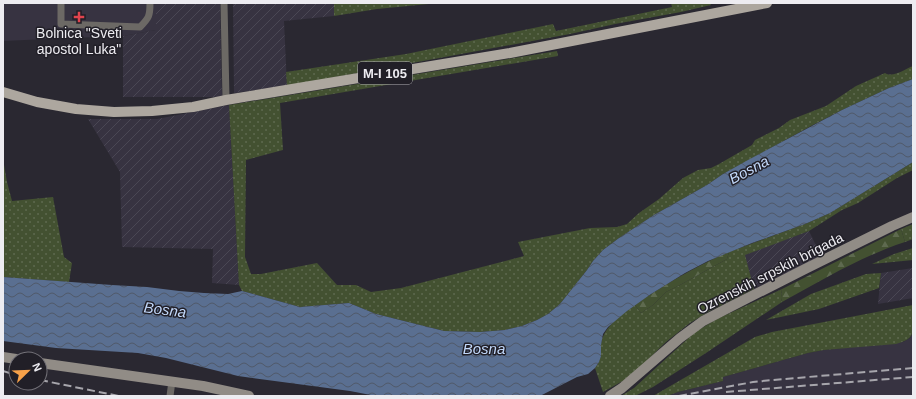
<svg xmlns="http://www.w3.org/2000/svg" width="916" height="399" viewBox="0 0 916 399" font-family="Helvetica,sans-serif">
<defs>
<pattern id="industrial-furrows" width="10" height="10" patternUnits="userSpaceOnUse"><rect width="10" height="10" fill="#373341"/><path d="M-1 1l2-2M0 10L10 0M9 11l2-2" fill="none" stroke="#4a4754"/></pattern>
<pattern id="grass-dots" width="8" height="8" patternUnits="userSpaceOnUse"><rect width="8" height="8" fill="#435131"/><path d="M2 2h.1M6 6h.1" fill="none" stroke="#5e6a4f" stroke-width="1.8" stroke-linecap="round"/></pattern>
<pattern id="forest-firs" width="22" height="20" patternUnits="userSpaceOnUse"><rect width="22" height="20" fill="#435131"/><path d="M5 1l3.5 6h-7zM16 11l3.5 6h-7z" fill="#5e6a4f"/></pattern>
<pattern id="water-waves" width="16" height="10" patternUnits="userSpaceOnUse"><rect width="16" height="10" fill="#5a6f91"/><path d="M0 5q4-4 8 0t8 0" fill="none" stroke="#505969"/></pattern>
</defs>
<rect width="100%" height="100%" fill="#2a2831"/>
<!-- built -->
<g fill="#373341">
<polygon points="3,3 156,3 156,30 123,36 70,38 3,41"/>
<polygon points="913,333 913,396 667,396 678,392 723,381 723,377 808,353 824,350 903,342 910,338"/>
</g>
<!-- industrial -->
<g fill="url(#industrial-furrows)">
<polygon points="156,3 220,3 222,97 123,97 123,36 156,30"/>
<polygon points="233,3 334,3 334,16 284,21 287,86 234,93"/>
<polygon points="229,105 239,285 212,283 213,249 122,247 120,172 88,119 157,119"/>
<polygon points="809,231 821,256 754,289 744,255"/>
<polygon points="913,268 913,298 878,304 881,273"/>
</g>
<!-- grass -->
<g fill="url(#grass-dots)">
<polygon points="334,3 439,3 377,9 334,16"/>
<polygon points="671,3 710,3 711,5 681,12 615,24 570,34 287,86 286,72 406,54 553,24 556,31 672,7"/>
<path d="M 557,51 L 558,56 L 280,103 L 283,150 L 246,160 L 245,257 L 251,274 L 261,274 L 317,263 L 337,285 L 356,285 L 371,292 L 401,288 L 524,256 L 518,242 L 590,228 L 617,227 L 627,224 L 639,213 L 659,199 L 683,178 L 698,170 L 711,168 L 719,164 L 752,145 L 755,140 L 779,128 L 790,120 L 826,106 L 856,86 L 885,73 C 893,78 905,69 913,66 L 913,79 L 889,88 L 842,110 L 811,126 L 723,174 L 707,185 L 654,215 L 619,238 L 603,250 L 593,261 L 587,270 L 560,304 L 548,314 L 537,320 L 522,326 L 505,330 L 480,332 L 444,331 L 376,314 L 349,303 L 300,307 L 242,291 L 239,285 L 229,105 Z"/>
<polygon points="3,159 7,182 12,201 53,197 64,257 72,263 69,282 3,277"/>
<path d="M 913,162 L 913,170 L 897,178 L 858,203 L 842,210 L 809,231 L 745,255 L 754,289 L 710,311 L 690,323 L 666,342 L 630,377 L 603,392 L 595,368 C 603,357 599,355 601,344 C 604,326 621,315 635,305 L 641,313 L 653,305 L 666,292 L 680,285 L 727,259 L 729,252 L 805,224 L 830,213 Z"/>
<polygon points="913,224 913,239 905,242 901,229"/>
<polygon points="913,248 913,260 872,264 894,254"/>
<polygon points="881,273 879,288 819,309 766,320 811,294 866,274"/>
<polygon points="782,289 781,298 782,302 706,353 653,387 635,396 621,396 634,388 695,332 717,319"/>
<path d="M 913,305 C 913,311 914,329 912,334 C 910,340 902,342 896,344 L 824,350 L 808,353 L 723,377 L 723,381 L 678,392 L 667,396 L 653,396 L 755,337 L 772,332 Z"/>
</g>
<!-- forest -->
<g fill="url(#forest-firs)">
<path d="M 901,229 L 905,242 C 862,256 822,280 782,302 L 781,298 L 782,289 Z"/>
<path d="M 729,252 L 727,259 L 680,285 L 666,292 L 653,305 L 641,313 L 635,305 C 665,284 696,266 729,252 Z"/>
</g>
<!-- water -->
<polygon fill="url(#water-waves)" points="913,79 913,162 830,213 805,224 752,243 708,261 685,273 651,294 627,311 608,327 603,334 601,345 601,356 599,362 595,368 588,374 577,377 540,396 376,396 350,391 238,376 166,358 138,353 56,348 3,341 3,277 112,285 147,287 179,291 204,293 228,294 242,291 300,307 349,303 376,314 444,331 480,332 505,330 522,326 537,320 548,314 560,304 587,270 593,261 603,250 619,238 654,215 677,202 707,185 723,174 748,160 842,110 889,88"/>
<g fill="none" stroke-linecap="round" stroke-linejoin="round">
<!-- street -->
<g stroke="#6c6965" stroke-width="7">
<path d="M 61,3 L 61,24 L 140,27 C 149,18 150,16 150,3"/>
<polyline points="224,3 226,100"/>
<polyline points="170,396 172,381"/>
</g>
<!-- secondary -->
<g stroke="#918c86" stroke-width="10">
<polyline points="3,357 16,359"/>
<polyline points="40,363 203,386 249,396"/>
<polyline points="610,396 622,388 680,338 703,321 728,308 805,269 892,226 913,217"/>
</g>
<!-- primary -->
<polyline stroke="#ada79f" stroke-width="10" points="3,92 37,102 76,109 114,112 152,111 193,107 226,100 280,91 510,53 767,3"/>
<!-- rail -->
<g stroke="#a7a6ac" stroke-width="2" stroke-dasharray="8 4" stroke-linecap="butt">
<polyline points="3,371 16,375"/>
<polyline points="40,380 119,396"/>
<polyline points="726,392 913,377"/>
<polyline points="679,396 753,382 773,380 913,368"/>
</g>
</g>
<!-- markers -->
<path fill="#e0444e" stroke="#211f27" stroke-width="1.5" d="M77 11h4v4h4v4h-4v4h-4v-4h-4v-4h4z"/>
<g text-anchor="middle" stroke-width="3" stroke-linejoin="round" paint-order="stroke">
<!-- shield labels -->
<rect fill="#211f27" stroke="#b0aeb4" stroke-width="1" x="358" y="62" width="54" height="22" rx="3"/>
<g font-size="13" font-weight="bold" fill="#edecf1">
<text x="385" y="78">M-I 105</text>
</g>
<!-- poi labels -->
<g font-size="14" fill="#edecf1" stroke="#211f27">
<text x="79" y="38">Bolnica "Sveti<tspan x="79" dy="16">apostol Luka"</tspan></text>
</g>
<!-- street labels -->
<g font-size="14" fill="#edecf1" stroke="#211f27">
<text transform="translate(770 273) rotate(-27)" y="5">Ozrenskih srpskih brigada</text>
</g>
<!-- water labels -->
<g font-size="15" font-style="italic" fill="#c2d8fa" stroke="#211f27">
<text transform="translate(749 170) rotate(-28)" y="5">Bosna</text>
<text transform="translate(165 310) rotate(7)" y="5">Bosna</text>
<text x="484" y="354">Bosna</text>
</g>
</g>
<!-- border -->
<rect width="916" height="399" fill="none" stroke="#edecf1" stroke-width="8"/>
<!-- north arrow -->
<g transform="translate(28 371) rotate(67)"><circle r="19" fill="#211f27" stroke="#737178"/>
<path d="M0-3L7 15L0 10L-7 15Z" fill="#f7a149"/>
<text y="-6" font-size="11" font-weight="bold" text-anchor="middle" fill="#edecf1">N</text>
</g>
</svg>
